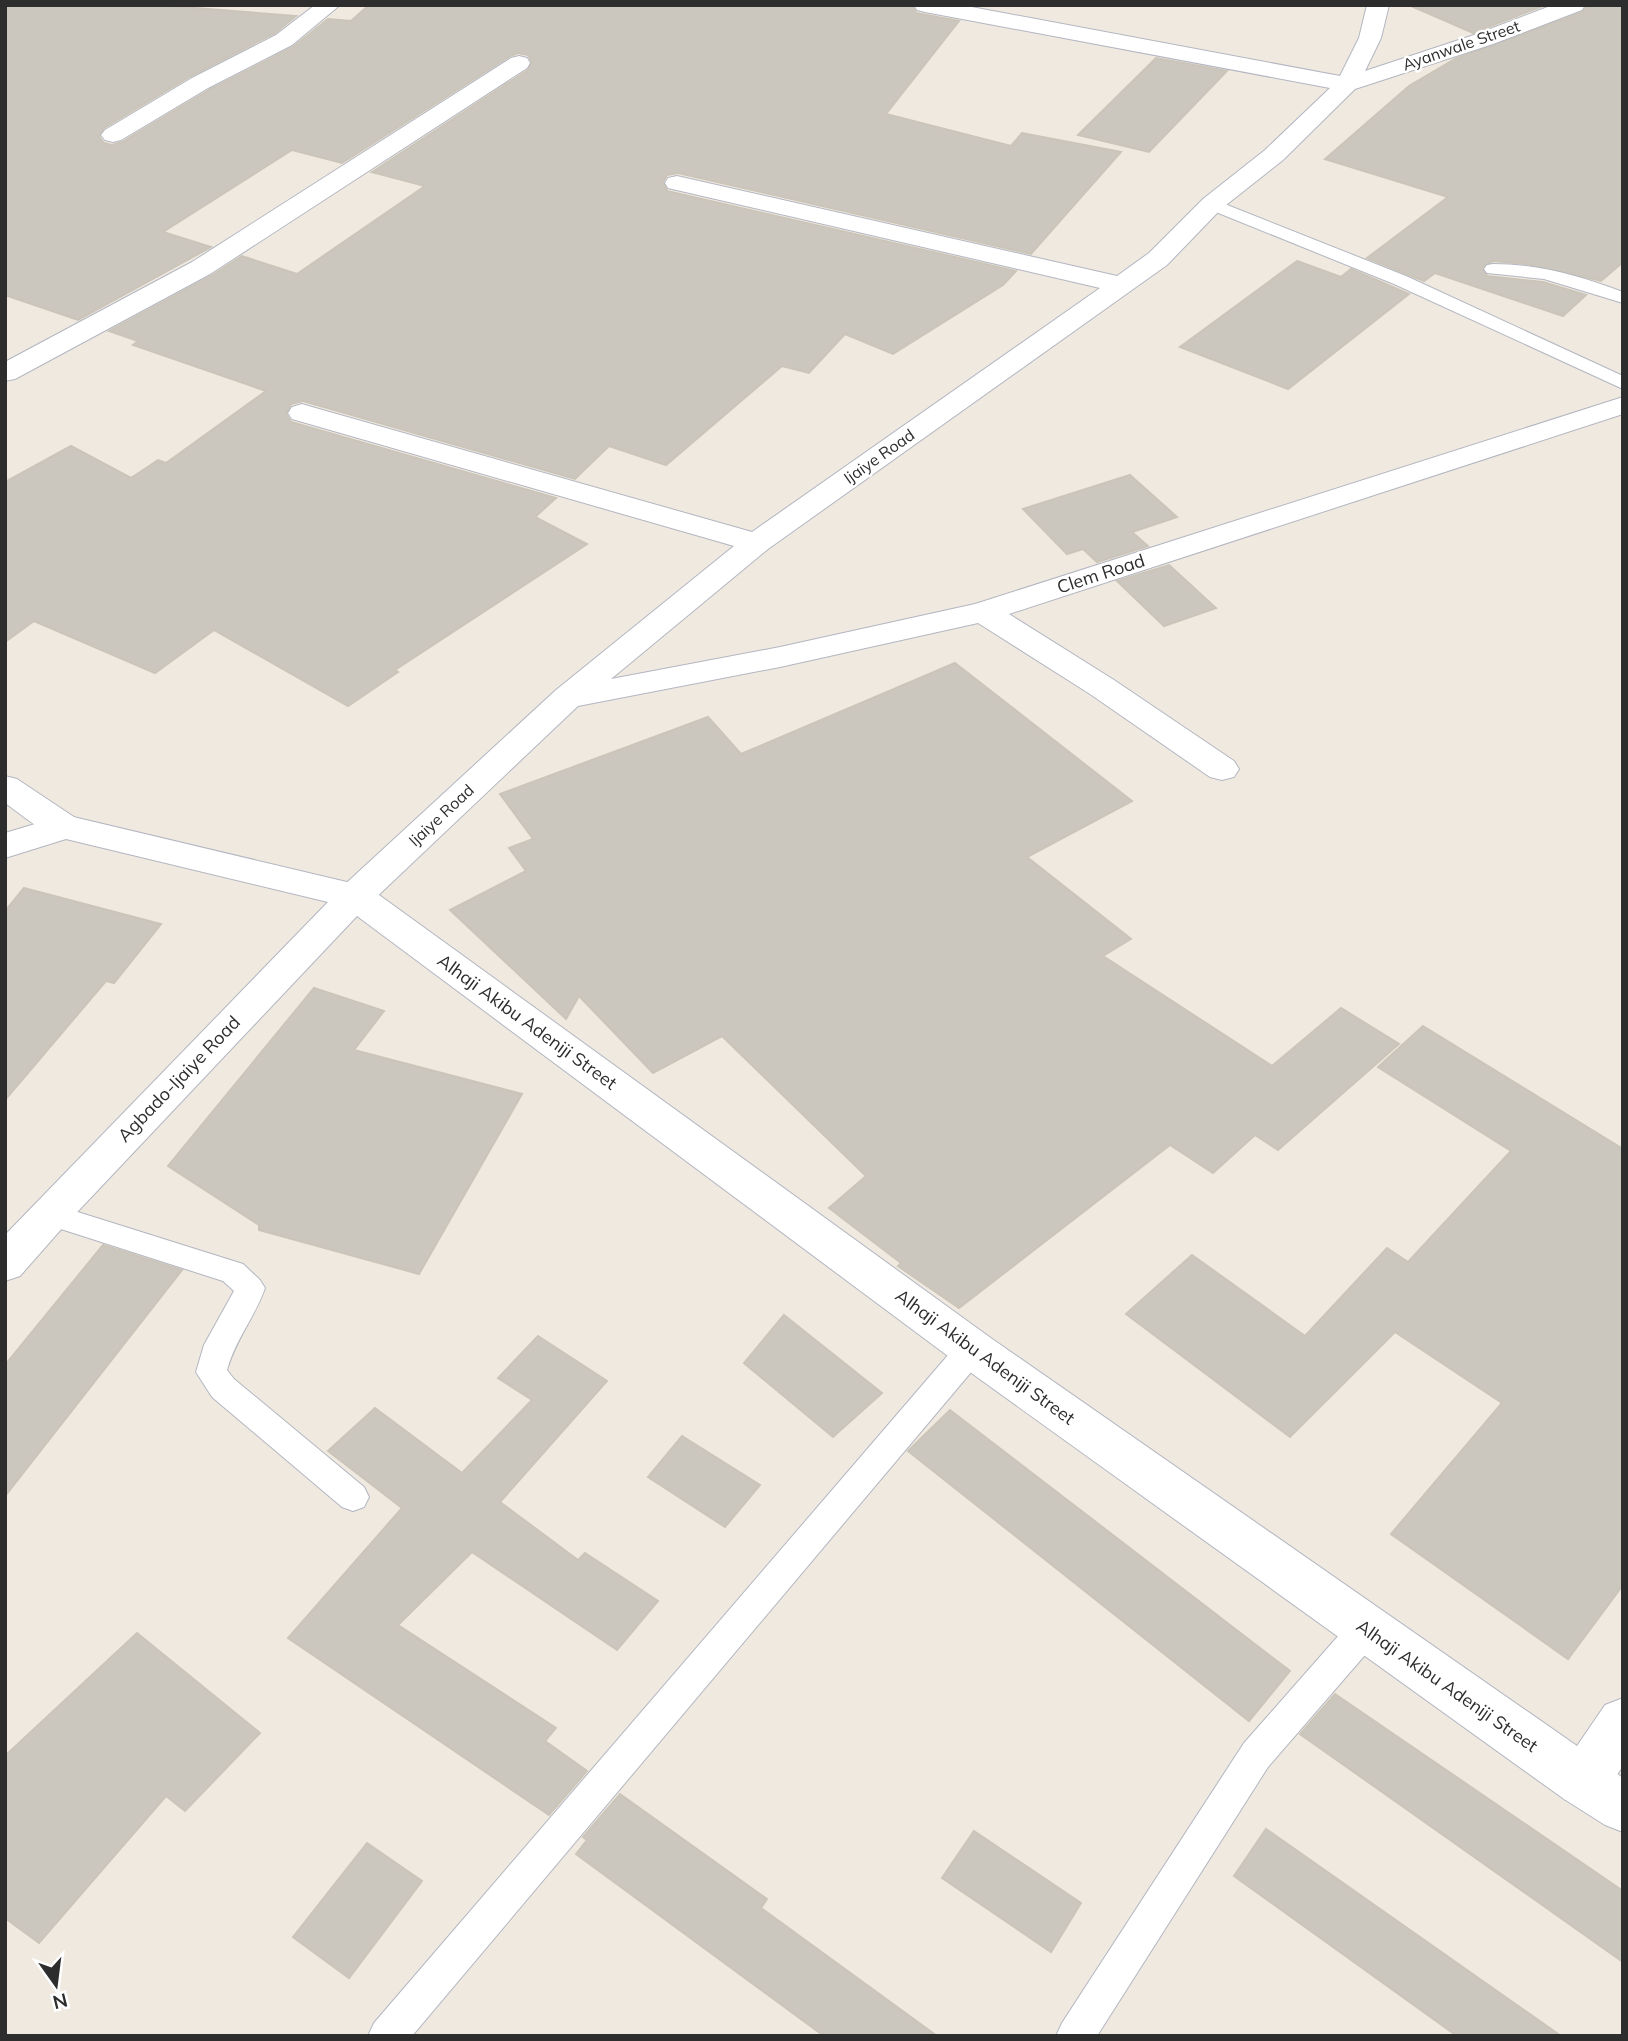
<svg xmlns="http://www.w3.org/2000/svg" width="1628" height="2041" viewBox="0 0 1628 2041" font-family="Mulish,sans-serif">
<rect width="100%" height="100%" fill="#efe9e0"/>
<!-- building -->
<g fill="#cbc7be" stroke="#cbc5b9" stroke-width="2">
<polygon points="5,5 158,5 296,16 275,33 191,76 104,128 99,137 104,143 112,145 122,142 209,90 293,47 328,19 351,21 369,5 912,5 916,13 959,21 886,114 1011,146 1022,133 1121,152 1031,254 678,173 667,175 663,182 667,191 1016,271 1003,285 893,354 845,334 809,373 782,366 666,465 609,446 575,479 303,401 291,404 286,414 291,422 556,498 535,517 587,544 395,670 398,672 348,706 214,630 155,673 34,621 5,642 5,482 71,446 131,478 158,460 166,463 266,391 133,345 138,341 109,331 211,276 242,256 297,274 425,186 372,172 528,70 532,62 528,55 518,53 510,56 342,163 292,150 163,232 211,247 78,320 5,295"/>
<polygon points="1409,5 1545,5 1473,33"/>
<polygon points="1587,5 1623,5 1623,262 1601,281 1527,264 1493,261 1482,267 1487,276 1543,282 1586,295 1563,316 1435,273 1424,281 1367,258 1448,197 1325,159 1409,86 1455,59 1583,12"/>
<polygon points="1156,58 1227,71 1149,152 1078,135"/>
<polygon points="1297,261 1341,277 1351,269 1409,294 1288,389 1180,347"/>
<polygon points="1130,475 1177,517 1132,532 1148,546 1097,562 1083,549 1067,554 1023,509"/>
<polygon points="1169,565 1216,608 1164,626 1117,581"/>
<polygon points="955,663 1132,801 1027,857 1131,939 1103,956 1272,1066 1341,1008 1399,1044 1278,1150 1255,1135 1213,1173 1170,1145 959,1308 898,1266 901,1263 829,1208 866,1176 722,1036 653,1073 579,996 566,1019 450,910 526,871 509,848 533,839 500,794 708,717 741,754"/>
<polygon points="24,888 161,924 114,983 106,981 5,1100 5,911"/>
<polygon points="314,988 384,1011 354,1050 522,1094 419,1274 259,1230 259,1225 168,1166"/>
<polygon points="1423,1026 1623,1149 1623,1585 1568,1659 1391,1534 1502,1403 1395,1332 1290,1437 1126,1314 1192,1255 1305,1336 1387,1248 1408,1262 1511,1151 1378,1067"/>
<polygon points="103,1245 182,1270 5,1496 5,1365"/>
<polygon points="784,1315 882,1393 833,1437 744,1363"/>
<polygon points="538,1336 607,1381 500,1502 578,1560 585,1553 658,1601 617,1650 472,1552 398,1625 556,1728 545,1741 587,1771 549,1815 288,1638 402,1508 328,1451 375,1408 462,1473 532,1400 498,1378"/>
<polygon points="950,1410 1290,1671 1249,1721 908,1451"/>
<polygon points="682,1436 760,1485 725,1527 648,1477"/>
<polygon points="137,1633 260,1733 185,1811 166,1796 39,1943 5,1918 5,1756"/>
<polygon points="1335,1694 1623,1891 1623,1962 1300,1734"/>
<polygon points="620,1794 767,1899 761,1908 937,2036 824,2036 576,1854 587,1840 583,1837"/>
<polygon points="1266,1829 1561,2036 1457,2036 1234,1876"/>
<polygon points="974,1831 1081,1903 1051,1952 942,1878"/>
<polygon points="367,1843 422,1881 349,1978 293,1937"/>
</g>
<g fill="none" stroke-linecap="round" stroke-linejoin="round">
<defs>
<g id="lane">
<polygon points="1212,199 1406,276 1623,376 1623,389 1394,284 1206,208 1203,204"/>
<path d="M 1493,264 C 1539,264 1580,276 1623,292 L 1623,303 L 1544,279 L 1487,273 L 1484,269 L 1487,265 Z"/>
<path d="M 49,1203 L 243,1264 L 260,1280 L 265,1288 C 255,1317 235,1340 227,1370 L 234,1379 L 364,1487 L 369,1497 L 364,1507 L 353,1511 L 342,1507 L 212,1397 L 196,1372 L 204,1345 L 234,1291 L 223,1281 L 39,1222 L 35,1214 L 39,1206 Z"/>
<polygon points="972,1337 983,1340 987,1349 983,1358 412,2036 368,2036 374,2023 961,1340"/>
<polygon points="1366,1614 1378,1618 1383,1629 1378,1640 1268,1767 1097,2036 1056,2036 1062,2023 1244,1743 1354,1618"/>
</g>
<g id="street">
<polygon points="315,5 340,5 292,45 208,88 121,140 113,142 105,140 101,135 105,130 192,78 276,35"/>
<polygon points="914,5 961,5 1340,76 1359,38 1367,5 1389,5 1381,38 1365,71 1477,34 1553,5 1585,5 1582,10 1493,44 1355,89 1283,160 1221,209 1167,265 768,549 611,679 780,647 975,604 1623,397 1623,414 1009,614 1114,680 1234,761 1239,769 1234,777 1222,780 1210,777 1090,694 978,623 780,667 578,706 368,905 355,909 342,905 337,896 342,887 556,690 734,546 292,419 288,413 292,407 302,404 312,407 752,532 1100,288 668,188 665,183 668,178 677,176 1117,276 1149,253 1203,199 1265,150 1330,88 925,12 917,10"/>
<polygon points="519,56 527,58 530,63 527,68 210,274 15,379 5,381 5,362 192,262 511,58"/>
<path d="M 5,776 L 17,779 L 77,819 L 83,827 L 77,835 C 51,843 27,818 5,803 Z"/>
<polygon points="1623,1698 1623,1766 1600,1799 1582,1807 1564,1799 1556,1782 1564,1765 1605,1705"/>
</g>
<polygon id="secondary" points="65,815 368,887 988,1336 1623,1778 1623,1832 1605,1825 1564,1799 956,1362 357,916 64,1226 20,1276 5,1281 5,1235 328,902 66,839 5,858 5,833"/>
</defs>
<!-- lane casing -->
<use href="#lane" stroke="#b3b6c1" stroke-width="2"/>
<!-- street casing -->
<use href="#street" stroke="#b3b6c1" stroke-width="2"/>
<!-- secondary casing -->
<use href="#secondary" stroke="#b3b6c1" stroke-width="2"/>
<!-- lane -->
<use href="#lane" fill="#fff" fill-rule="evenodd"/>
<!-- street -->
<use href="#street" fill="#fff" fill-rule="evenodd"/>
<!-- secondary -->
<use href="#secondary" fill="#fff" fill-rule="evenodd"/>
</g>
<g text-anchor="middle" stroke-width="5" stroke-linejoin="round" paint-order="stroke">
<!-- far-street labels -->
<g font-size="16" fill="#2d2d2d" stroke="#fff">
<text transform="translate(1461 45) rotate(-19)" y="6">Ayanwale Street</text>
<text transform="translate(879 456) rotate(-35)" y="6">Ijaiye Road</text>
<text transform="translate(441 815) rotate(-43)" y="6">Ijaiye Road</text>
</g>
<!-- street labels -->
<g font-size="18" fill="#2d2d2d" stroke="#fff">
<text transform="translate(1101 574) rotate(-18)" y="6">Clem Road</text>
<text transform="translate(527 1022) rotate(36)" y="6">Alhaji Akibu Adeniji Street</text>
<text transform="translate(179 1079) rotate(-46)" y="6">Agbado-Ijaiye Road</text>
<text transform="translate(985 1357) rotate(36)" y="6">Alhaji Akibu Adeniji Street</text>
<text transform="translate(1447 1686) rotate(35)" y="6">Alhaji Akibu Adeniji Street</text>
</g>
</g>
<!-- border -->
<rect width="1628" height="2041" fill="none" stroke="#2d2d2d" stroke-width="14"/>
<!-- north arrow -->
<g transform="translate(56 1985) rotate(166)" stroke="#ffffff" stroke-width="5" paint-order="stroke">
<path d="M0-5L12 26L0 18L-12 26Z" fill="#2d2d2d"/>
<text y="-10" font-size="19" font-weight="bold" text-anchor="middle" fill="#2d2d2d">N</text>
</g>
</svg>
